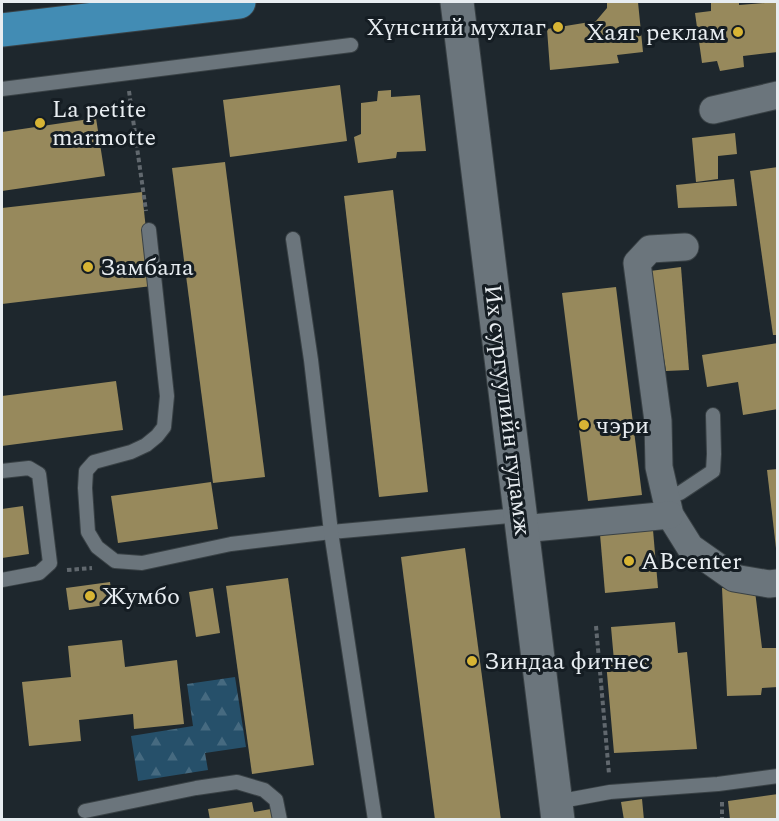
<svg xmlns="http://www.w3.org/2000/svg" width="779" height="821" viewBox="0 0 779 821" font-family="Spectral,serif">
<defs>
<pattern id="forest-firs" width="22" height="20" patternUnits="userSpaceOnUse" patternTransform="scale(1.5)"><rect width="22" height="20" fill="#26506a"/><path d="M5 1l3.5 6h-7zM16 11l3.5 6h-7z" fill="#466a80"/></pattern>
</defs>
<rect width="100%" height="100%" fill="#1e272d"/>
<!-- forest -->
<polygon fill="url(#forest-firs)" points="235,677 246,747 205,753 208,770 138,781 131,736 193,726 187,684"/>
<!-- building -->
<g fill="#97895c">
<polygon points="607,2 638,2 643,52 617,55 619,63 550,70 547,29 596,21 607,8"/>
<polygon points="739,2 739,5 778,2 778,52 743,56 744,67 720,71 717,61 702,63 695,13 711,11 711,3"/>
<polygon points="340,85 347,141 230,157 223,100"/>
<polygon points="391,90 391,97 420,95 426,151 397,152 396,158 358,163 354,137 361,134 361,103 377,101 378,91"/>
<polygon points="96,118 105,176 2,191 2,132"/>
<polygon points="735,133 737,154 718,156 718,179 696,182 692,138"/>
<polygon points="225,162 265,477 213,483 172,168"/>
<polygon points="778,167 778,335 773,335 750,171"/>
<polygon points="734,179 737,206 678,208 676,185"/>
<polygon points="393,190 428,492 379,497 344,196"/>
<polygon points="142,192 152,286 2,304 2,208"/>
<polygon points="681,267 689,370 666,371 650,271"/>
<polygon points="616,287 642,495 588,501 562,293"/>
<polygon points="778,343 778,409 743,415 738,382 707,387 702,355"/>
<polygon points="116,381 123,430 2,446 2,396"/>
<polygon points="778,469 778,548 776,548 767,470"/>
<polygon points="211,482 218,529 118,543 111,496"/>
<polygon points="23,506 29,554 2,558 2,509"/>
<polygon points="653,530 658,588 605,593 600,534"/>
<polygon points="465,548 501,820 435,820 401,557"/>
<polygon points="288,578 314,765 252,774 226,586"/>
<polygon points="110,582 113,604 69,610 66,588"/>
<polygon points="213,588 220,633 196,637 189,592"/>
<polygon points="722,588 755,591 762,648 778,648 778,687 762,688 761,695 727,696"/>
<polygon points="675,622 678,653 687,652 697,749 614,753 606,662 614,661 611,627"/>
<polygon points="122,640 125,667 177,660 184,724 134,729 133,714 79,720 81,741 29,746 22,682 71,677 68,646"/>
<polygon points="778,794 778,820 730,820 728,801"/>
<polygon points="642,799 644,820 624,820 621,802"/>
<polygon points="252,802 254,812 271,809 273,820 210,820 208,809"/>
</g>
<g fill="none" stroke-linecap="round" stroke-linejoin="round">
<defs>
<g id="lane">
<polyline points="2,89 351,45"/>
<polyline points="149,230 167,396 164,427 157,436 146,445 131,452 94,462 86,471 85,488 88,532 97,547 115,561 142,563 231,544 331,532 520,515"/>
<polyline points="293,239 311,360 331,532 375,820"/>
<polyline points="2,471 29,468 39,474 50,563 39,573 2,580"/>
<polyline points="665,495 680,493 713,471 714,454 713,415"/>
<polyline points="556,802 610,792 718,784 778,776"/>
<polyline points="85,811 196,788 237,782 264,790 276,800 280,820"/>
</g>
<g id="street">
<polyline points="713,110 778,95"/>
<polyline points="685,247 650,249 637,263 658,421 659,467 670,515 690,547 734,578 769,584 778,583"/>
<polyline points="522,529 670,515"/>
</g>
<polyline id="secondary" points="457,2 558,820"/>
<polyline id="primary" points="2,30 239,2"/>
</defs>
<!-- lane casing -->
<use href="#lane" stroke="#394145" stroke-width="16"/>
<!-- street casing -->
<use href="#street" stroke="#394145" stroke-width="29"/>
<!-- secondary casing -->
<use href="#secondary" stroke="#394145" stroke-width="35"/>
<!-- primary casing -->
<use href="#primary" stroke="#394145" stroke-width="35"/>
<!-- path -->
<g stroke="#61686e" stroke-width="4" stroke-dasharray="4.5 3" stroke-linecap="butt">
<polyline points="129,91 146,211"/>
<polyline points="67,570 92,568"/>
<polyline points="596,626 609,774"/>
<polyline points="722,802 722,820"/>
</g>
<!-- lane -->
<use href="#lane" stroke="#6b757c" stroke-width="14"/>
<!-- street -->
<use href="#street" stroke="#6b757c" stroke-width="27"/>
<!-- secondary -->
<use href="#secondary" stroke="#6b757c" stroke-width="33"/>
<!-- primary -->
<use href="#primary" stroke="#428cb4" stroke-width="33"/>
</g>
<!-- markers -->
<g fill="#d7b434" stroke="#151d23" stroke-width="2">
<circle cx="558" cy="27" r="6"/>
<circle cx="738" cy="32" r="6"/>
<circle cx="40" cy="123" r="6"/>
<circle cx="88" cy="267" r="6"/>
<circle cx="584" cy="425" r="6"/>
<circle cx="629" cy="561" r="6"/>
<circle cx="90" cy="596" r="6"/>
<circle cx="472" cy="661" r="6"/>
</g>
<g text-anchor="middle" stroke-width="6" stroke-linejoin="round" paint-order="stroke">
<!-- poi labels -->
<g font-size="24" fill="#e8edf1" stroke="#151d23" text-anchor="start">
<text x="546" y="35" text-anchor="end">Хүнсний мухлаг</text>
<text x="726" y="40" text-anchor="end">Хаяг реклам</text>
<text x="52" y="117">La petite<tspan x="52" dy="28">marmotte</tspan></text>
<text x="100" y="275">Замбала</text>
<text x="596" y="433">чэри</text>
<text x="641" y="569">ABcenter</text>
<text x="102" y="604">Жумбо</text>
<text x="484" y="669">Зиндаа фитнес</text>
</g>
<!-- street labels -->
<g font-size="24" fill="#e8edf1" stroke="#151d23">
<text transform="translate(508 410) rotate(83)" y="8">Их сургуулийн гудамж</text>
</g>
</g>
<!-- border -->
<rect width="779" height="821" fill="none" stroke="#e8edf1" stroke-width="6"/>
</svg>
